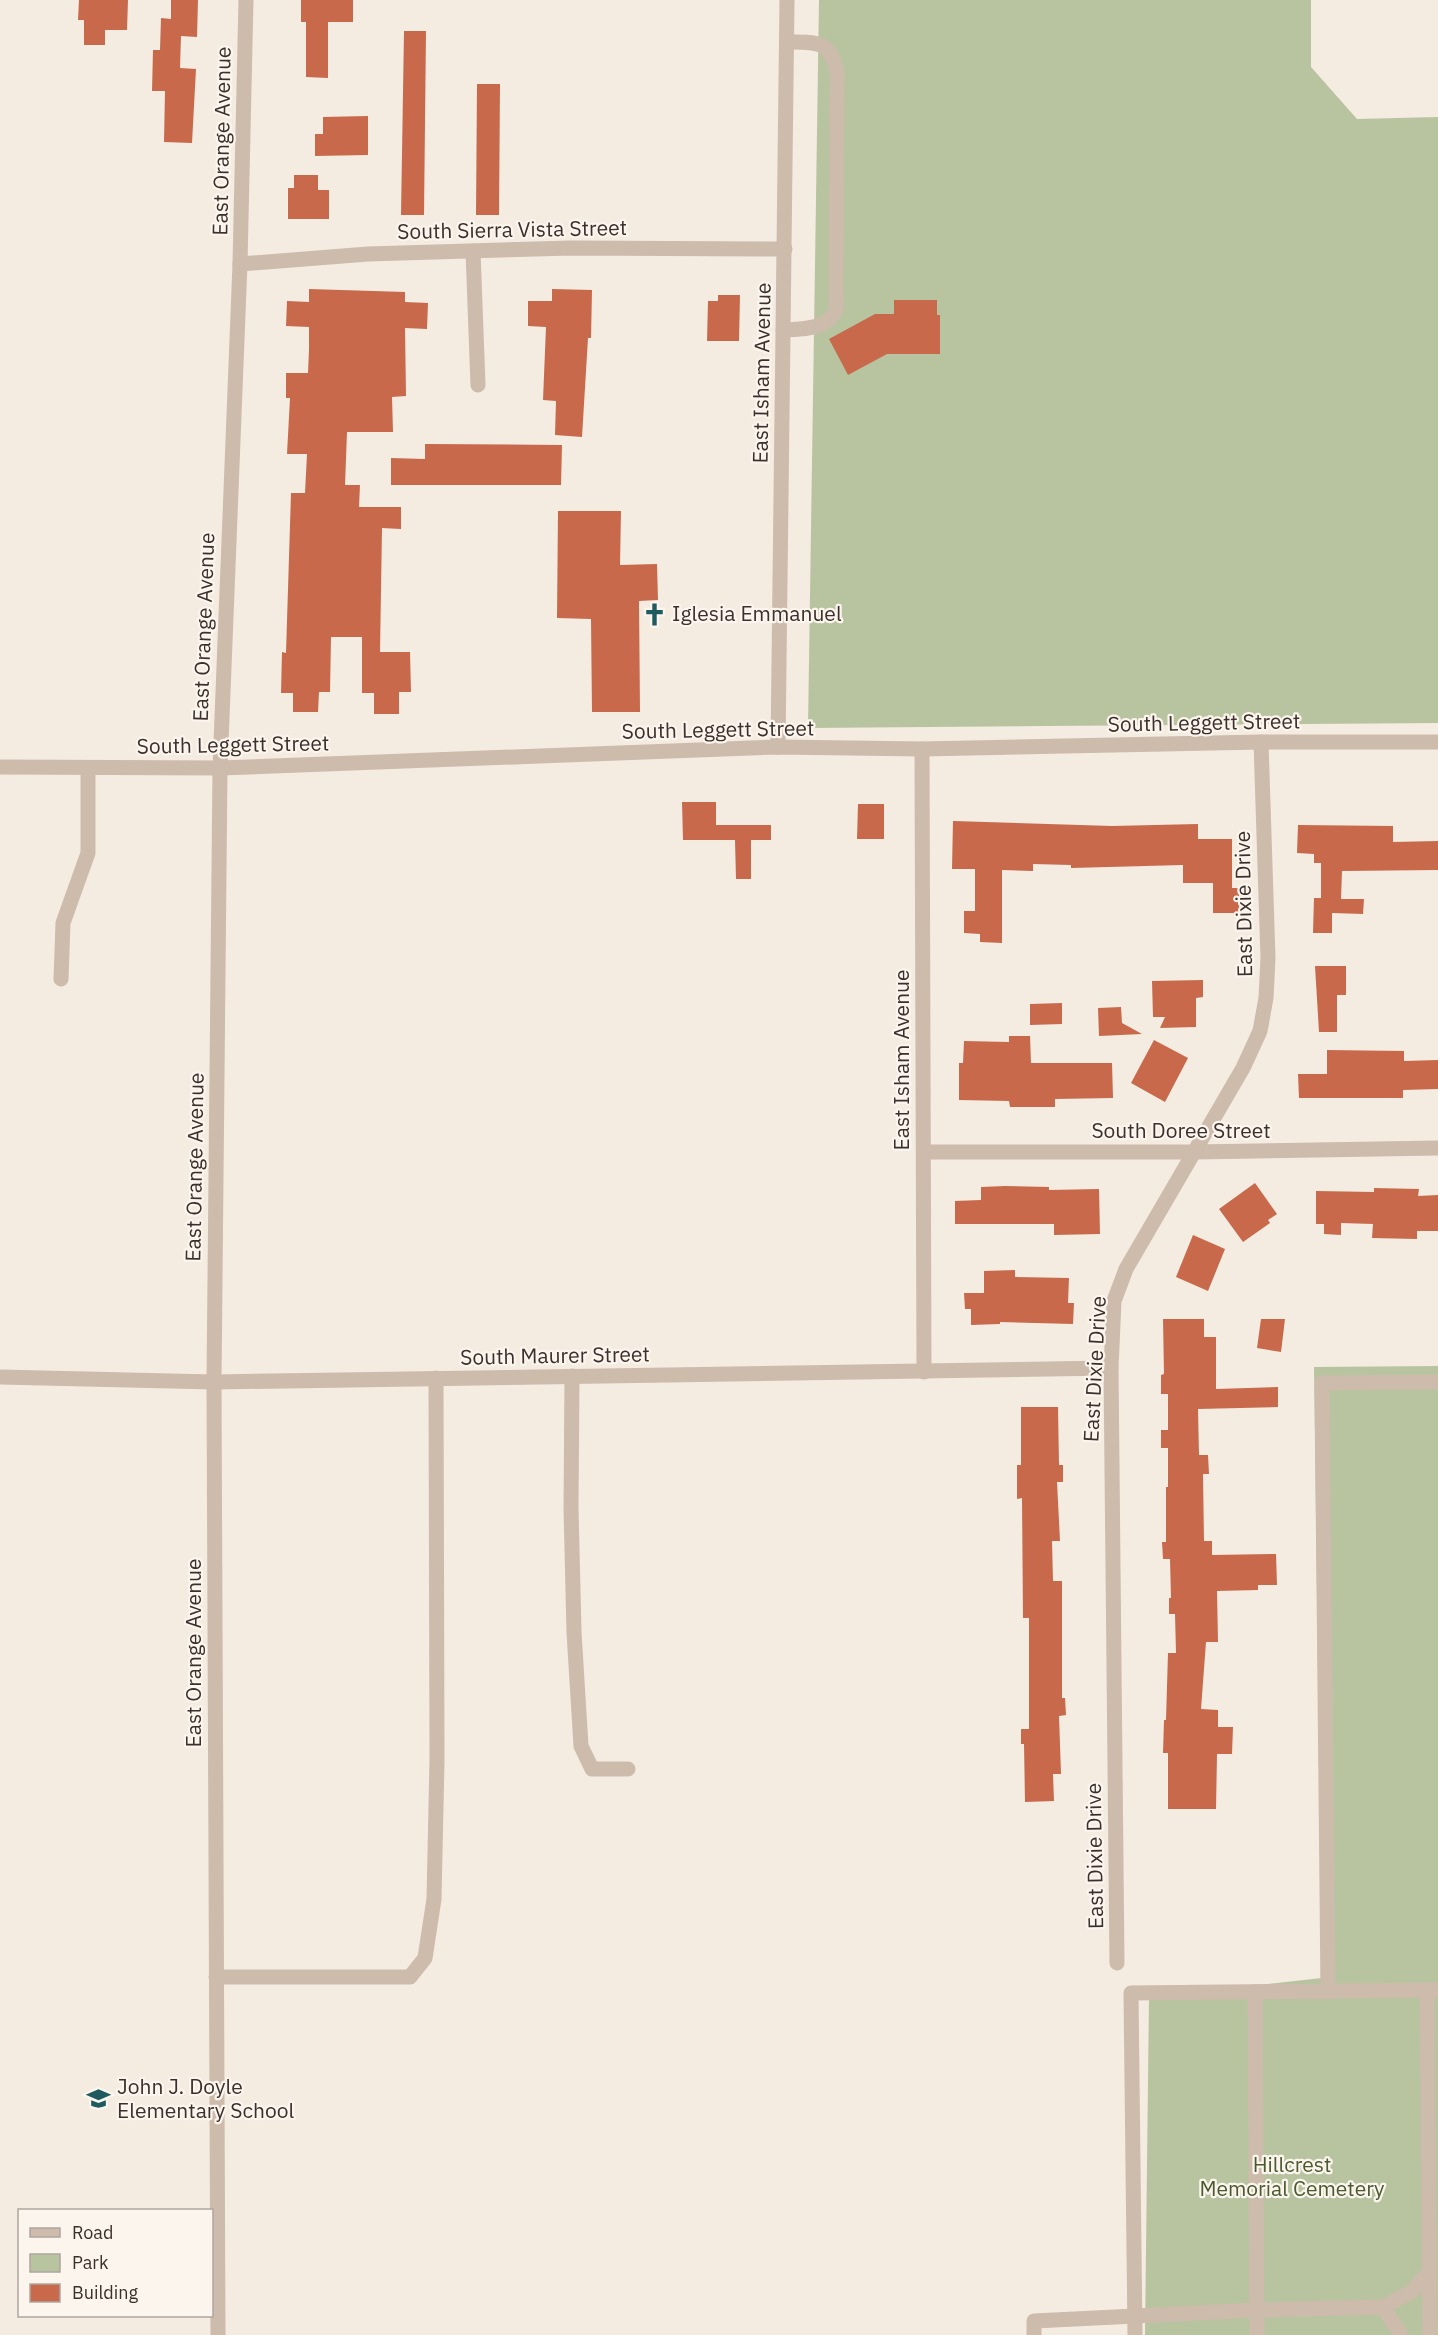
<svg xmlns="http://www.w3.org/2000/svg" width="1438" height="2335" viewBox="0 0 1438 2335" font-family="'IBM Plex Sans',sans-serif">
<rect width="100%" height="100%" fill="#f4ebe1"/>
<!-- green -->
<g fill="#b8c4a0">
<polygon points="819,0 1311,0 1311,67 1357,119 1438,117 1438,723 808,728"/>
<polygon points="1438,1366 1438,2335 1145,2335 1149,1997 1322,1978 1314,1367"/>
</g>
<!-- building -->
<g fill="#c8694b">
<polygon points="79,0 128,0 127,30 105,30 105,45 84,45 84,20 78,20"/>
<polygon points="171,0 198,0 197,37 181,36 180,68 196,69 192,143 164,142 165,91 152,91 153,50 160,50 161,18 171,19"/>
<polygon points="301,0 353,0 353,22 328,22 328,78 306,77 306,22 301,22"/>
<polygon points="404,31 426,31 424,215 401,215"/>
<polygon points="477,84 500,84 499,215 476,215"/>
<polygon points="368,116 368,155 315,156 315,134 323,134 323,117"/>
<polygon points="294,175 318,175 318,190 329,190 329,219 288,219 288,188 294,188"/>
<polygon points="309,289 405,292 405,302 428,303 427,329 405,328 406,396 392,397 393,432 347,432 345,485 360,485 359,507 401,507 401,529 382,528 380,652 410,652 411,692 399,692 399,714 374,714 374,693 362,693 362,637 331,637 330,692 319,692 318,712 293,712 293,693 281,693 282,652 286,653 291,493 305,493 307,454 287,454 290,398 286,398 286,373 308,373 309,350 309,327 286,326 287,301 309,302"/>
<polygon points="552,289 592,290 591,338 588,338 582,437 555,435 556,401 543,400 546,327 528,326 528,301 552,301"/>
<polygon points="718,295 740,295 739,341 707,341 708,301 718,301"/>
<polygon points="894,300 937,300 937,315 940,315 940,354 887,354 848,375 829,339 875,314 894,314"/>
<polygon points="425,444 562,445 561,485 391,485 391,458 425,459"/>
<polygon points="558,511 621,511 620,565 657,564 658,600 639,601 640,712 592,712 591,619 557,618"/>
<polygon points="682,802 716,802 716,825 771,825 771,840 751,840 751,879 736,879 735,840 683,840"/>
<polygon points="858,804 884,804 884,839 857,839"/>
<polygon points="953,821 1112,826 1198,824 1198,839 1232,839 1232,888 1239,888 1239,913 1213,913 1213,883 1183,883 1183,865 1071,868 1071,865 1033,864 1033,871 1002,870 1002,943 980,942 980,934 964,933 964,911 975,911 975,869 952,869"/>
<polygon points="1298,825 1393,826 1393,842 1438,841 1438,870 1342,871 1341,899 1364,899 1363,914 1332,913 1332,933 1313,933 1314,898 1321,898 1321,863 1314,863 1314,854 1297,853"/>
<polygon points="1315,966 1346,966 1346,995 1337,995 1337,1032 1319,1032"/>
<polygon points="1203,980 1203,997 1196,998 1196,1027 1160,1028 1165,1017 1153,1017 1152,981"/>
<polygon points="1062,1003 1062,1024 1030,1025 1030,1004"/>
<polygon points="1121,1007 1122,1023 1142,1034 1099,1036 1098,1008"/>
<polygon points="1009,1036 1030,1036 1031,1063 1112,1063 1113,1098 1055,1099 1055,1107 1010,1107 1009,1101 959,1100 959,1063 963,1063 964,1041 1009,1042"/>
<polygon points="1154,1040 1188,1058 1165,1102 1131,1083"/>
<polygon points="1327,1050 1404,1051 1404,1061 1438,1060 1438,1089 1403,1090 1403,1098 1299,1098 1298,1074 1327,1074"/>
<polygon points="1255,1183 1277,1214 1268,1220 1270,1223 1243,1242 1219,1209"/>
<polygon points="1005,1186 1049,1187 1049,1190 1099,1189 1100,1234 1054,1235 1054,1224 955,1224 955,1201 981,1200 981,1187"/>
<polygon points="1374,1188 1419,1189 1418,1196 1438,1195 1438,1231 1417,1231 1417,1239 1372,1238 1373,1224 1341,1223 1341,1235 1324,1234 1324,1224 1316,1224 1316,1191 1374,1192"/>
<polygon points="1193,1235 1225,1249 1208,1291 1176,1277"/>
<polygon points="1015,1270 1015,1277 1069,1278 1068,1303 1074,1303 1073,1324 1000,1322 1000,1324 971,1325 971,1309 965,1309 964,1293 984,1293 984,1271"/>
<polygon points="1163,1319 1204,1319 1204,1337 1216,1337 1216,1389 1278,1387 1278,1407 1198,1409 1199,1455 1208,1455 1209,1474 1203,1474 1204,1541 1212,1541 1212,1555 1276,1554 1277,1585 1258,1585 1258,1590 1217,1591 1218,1642 1206,1642 1201,1709 1218,1710 1218,1727 1233,1727 1232,1754 1217,1754 1216,1809 1168,1809 1168,1753 1163,1753 1164,1720 1166,1720 1168,1653 1176,1653 1175,1614 1169,1614 1169,1598 1171,1598 1170,1559 1163,1559 1162,1542 1166,1542 1166,1487 1168,1487 1168,1448 1161,1448 1161,1430 1168,1430 1168,1394 1161,1394 1161,1375 1164,1374"/>
<polygon points="1261,1319 1285,1319 1281,1352 1257,1348"/>
<polygon points="1021,1407 1058,1407 1059,1465 1063,1465 1063,1482 1057,1482 1060,1541 1052,1541 1053,1581 1062,1581 1062,1698 1065,1698 1066,1715 1059,1716 1061,1774 1053,1774 1054,1801 1025,1802 1024,1744 1021,1744 1021,1729 1029,1729 1029,1618 1023,1618 1022,1498 1017,1499 1017,1465 1021,1465"/>
</g>
<g fill="none" stroke-linecap="round" stroke-linejoin="round">
<!-- minor -->
<g stroke="#cdbbac" stroke-width="15">
<polyline points="473,251 478,385"/>
<polyline points="240,264 368,254 571,248 785,249"/>
<path d="M 783,330 C 801,329 829,330 836,309 C 837,305 836,298 836,294 L 837,73 C 831,40 816,42 787,42"/>
<polyline points="778,747 787,0"/>
<polyline points="922,749 924,1372"/>
<polyline points="0,767 220,768 778,747 922,749 1261,742 1438,742"/>
<polyline points="61,979 63,923 88,853 88,768"/>
<polyline points="924,1152 1193,1152 1438,1148"/>
<polyline points="572,1376 571,1508 574,1632 581,1746 592,1769 628,1769"/>
<polyline points="0,1377 214,1382 1111,1368"/>
<polyline points="1117,1963 1111,1368 1114,1301 1126,1269 1243,1068 1260,1031 1266,998 1268,958 1261,742"/>
<polyline points="216,1977 410,1977 425,1958 434,1899 437,1760 436,1378"/>
<polyline points="1427,1990 1430,2335"/>
<polyline points="1255,1992 1257,2335"/>
<polyline points="1328,1992 1322,1383 1438,1382"/>
<polyline points="1383,2307 1413,2291 1430,2270"/>
<polyline points="218,2335 214,1382 220,768 240,264 246,0"/>
<polyline points="1034,2335 1034,2321 1257,2310 1383,2307 1401,2335"/>
<polyline points="1135,2335 1131,1993 1438,1990"/>
</g>
</g>
<!-- icons -->
<defs>
<symbol id="church-bare" viewBox="-9 -9 18 18"><path d="M-1.2-6h2.4v3.5h3.3v2.4h-3.3V6h-2.4V-.1h-3.3v-2.4h3.3Z" fill="#1f5a5e" stroke="#fbf5ee" stroke-width="2.5" paint-order="stroke"/></symbol>
<symbol id="school-bare" viewBox="-9 -9 18 18"><path d="M0-5L7-2L0 1L-7-2ZM-4 1L0 2.5L4 1V4Q0 6-4 4Z" fill="#1f5a5e" stroke="#fbf5ee" stroke-width="2.5" paint-order="stroke"/></symbol>
</defs>
<g fill-rule="evenodd">
<use href="#church-bare" x="638" y="598" width="33" height="33"/>
<use href="#school-bare" x="82" y="2082" width="33" height="33"/>
</g>
<g text-anchor="middle" stroke-width="4.5" stroke-linejoin="round" paint-order="stroke">
<!-- street labels -->
<g font-size="21" fill="#3b302b" stroke="#fbf5ee">
<text transform="translate(222 141) rotate(-89)" y="7">East Orange Avenue</text>
<text transform="translate(512 230) rotate(-1)" y="7">South Sierra Vista Street</text>
<text transform="translate(762 373) rotate(-89)" y="7">East Isham Avenue</text>
<text transform="translate(204 627) rotate(-88)" y="7">East Orange Avenue</text>
<text transform="translate(1204 723) rotate(-1)" y="7">South Leggett Street</text>
<text transform="translate(718 730) rotate(-1)" y="7">South Leggett Street</text>
<text transform="translate(233 745) rotate(-1)" y="7">South Leggett Street</text>
<text transform="translate(1244 904) rotate(-91)" y="7">East Dixie Drive</text>
<text transform="translate(902 1060) rotate(-90)" y="7">East Isham Avenue</text>
<text x="1181" y="1138">South Doree Street</text>
<text transform="translate(195 1167) rotate(-89)" y="7">East Orange Avenue</text>
<text transform="translate(555 1356) rotate(-1)" y="7">South Maurer Street</text>
<text transform="translate(1095 1369) rotate(-87)" y="7">East Dixie Drive</text>
<text transform="translate(194 1653) rotate(-90)" y="7">East Orange Avenue</text>
<text transform="translate(1095 1856) rotate(-91)" y="7">East Dixie Drive</text>
</g>
<!-- poi labels -->
<g font-size="21" fill="#3b302b" stroke="#fbf5ee" text-anchor="start">
<text x="672" y="621">Iglesia Emmanuel</text>
<text x="117" y="2094">John J. Doyle<tspan x="117" dy="24">Elementary School</tspan></text>
</g>
<!-- park labels -->
<g font-size="21" fill="#4a5a2e" stroke="#fbf5ee">
<text x="1292" y="2172">Hillcrest<tspan x="1292" dy="24">Memorial Cemetery</tspan></text>
</g>
</g>
<!-- legend -->
<rect x="18" y="2209" width="195" height="108" fill="#fbf5ee" stroke="#aea6a0" stroke-width="1.5"/>
<rect x="30" y="2228" width="30" height="9" fill="#cdbbac" stroke="#aea6a0" stroke-width="1.5"/>
<text x="72" y="2239" font-size="18" fill="#3b302b">Road</text>
<rect x="30" y="2254" width="30" height="18" fill="#b8c4a0" stroke="#aea6a0" stroke-width="1.5"/>
<text x="72" y="2269" font-size="18" fill="#3b302b">Park</text>
<rect x="30" y="2284" width="30" height="18" fill="#c8694b" stroke="#aea6a0" stroke-width="1.5"/>
<text x="72" y="2299" font-size="18" fill="#3b302b">Building</text>
</svg>
